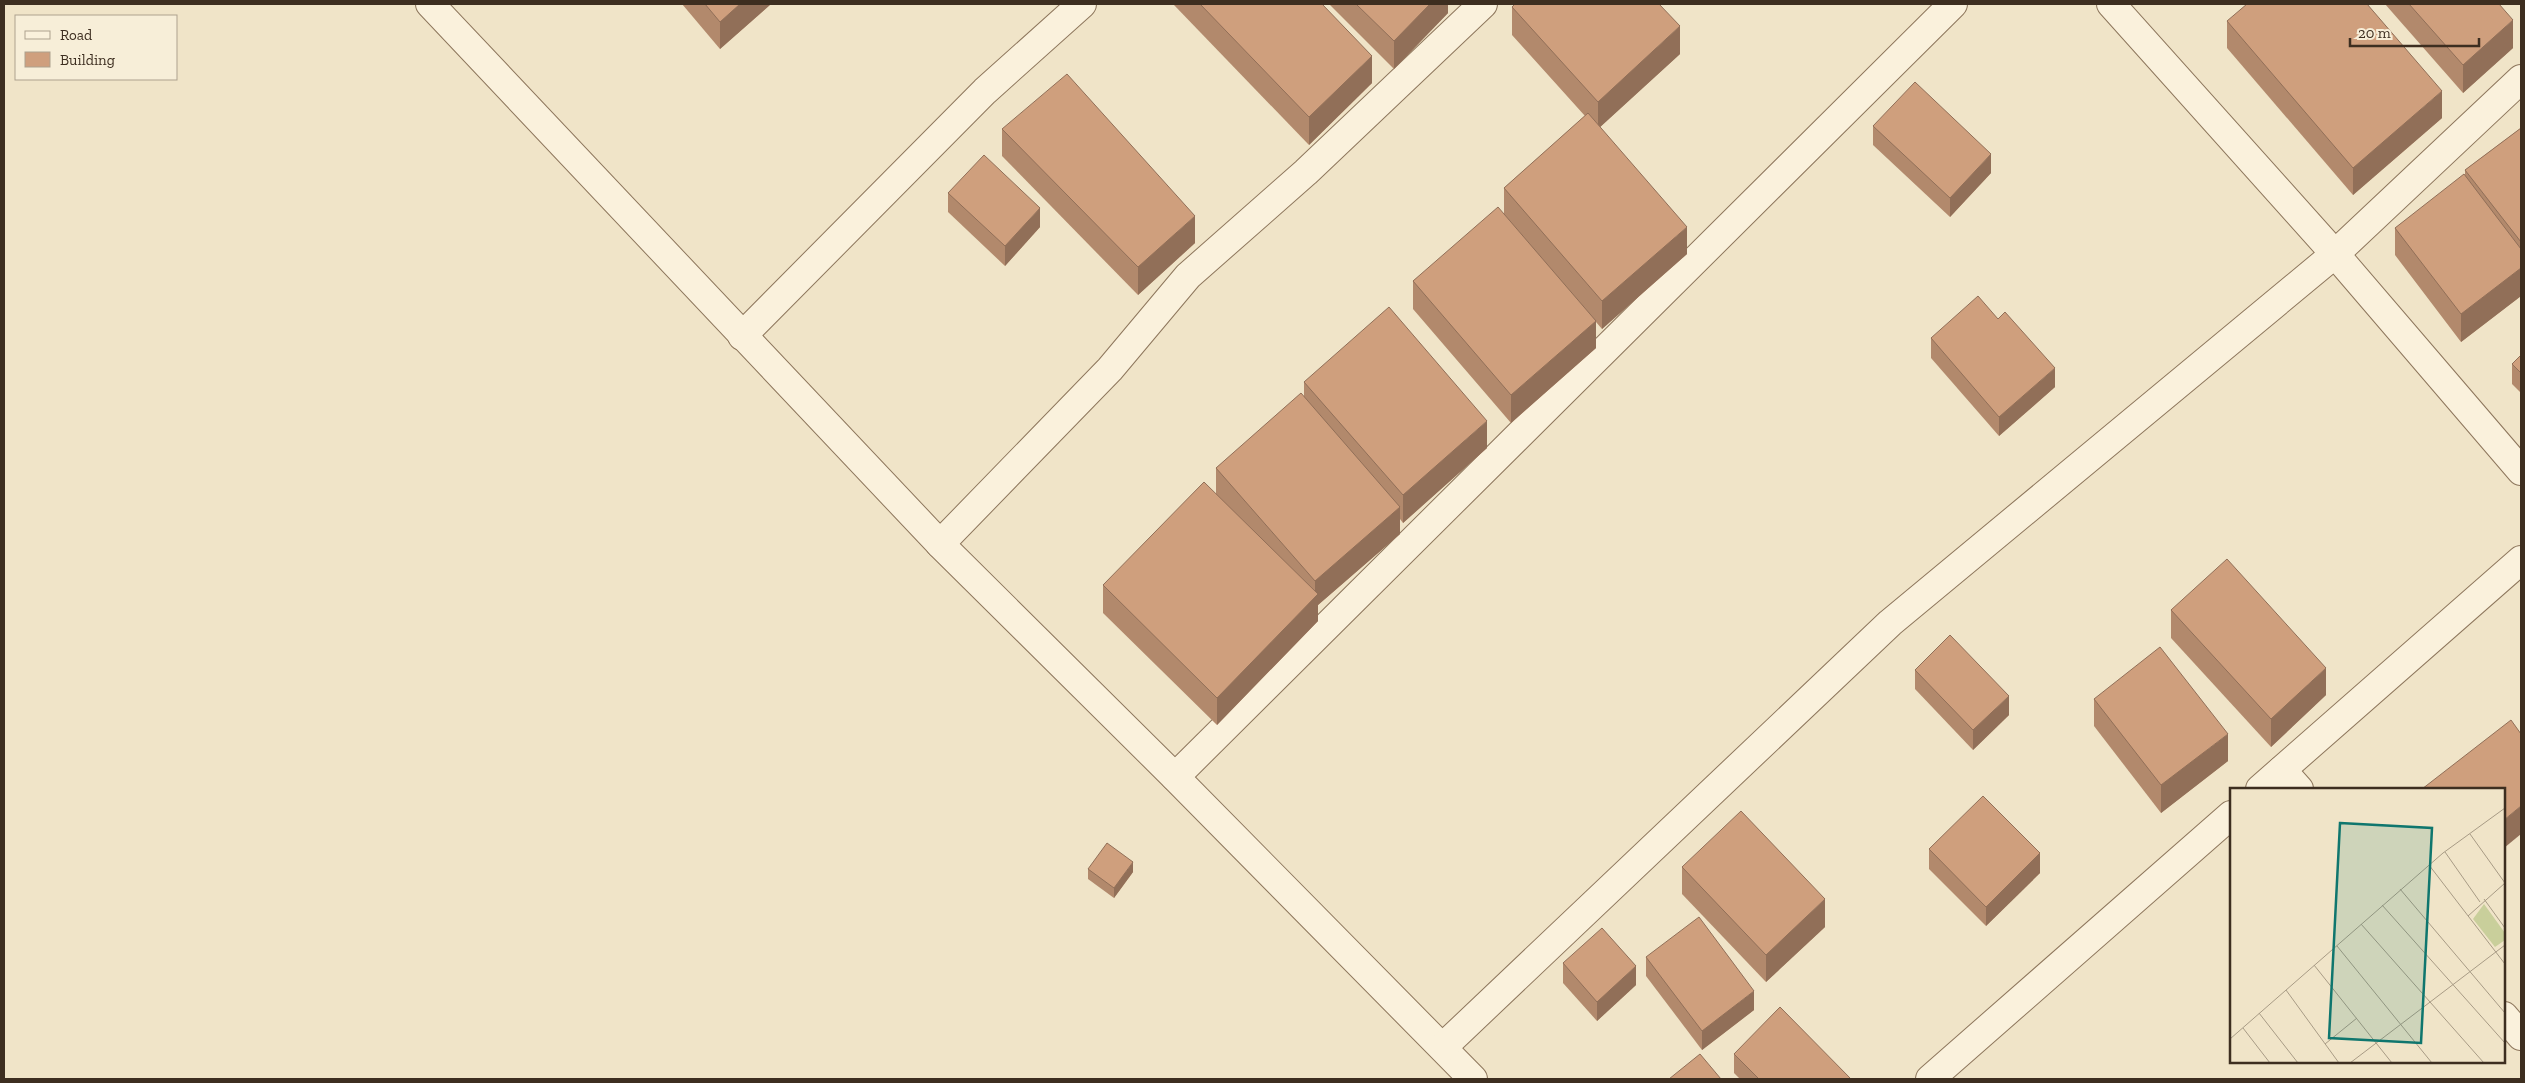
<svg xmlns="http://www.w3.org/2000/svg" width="2525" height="1083" viewBox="0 0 2525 1083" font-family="'Zilla Slab',serif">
<rect width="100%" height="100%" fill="#f0e4c8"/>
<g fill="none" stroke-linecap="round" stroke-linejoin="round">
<defs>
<g id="minor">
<polyline points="430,4 940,544 1175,777 1473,1079"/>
<polyline points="2111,4 2335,254 2521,471"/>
<polyline points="742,336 985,91 1082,4"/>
<polyline points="940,544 1110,369 1188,276 1306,172 1483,4"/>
<polyline points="2282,770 2299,789"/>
<polyline points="1175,777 1953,4"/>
<polyline points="2260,789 2521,560"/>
<polyline points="2504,1016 2521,1036"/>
<polyline points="1443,1047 1890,623 2335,254 2521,79"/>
<polyline points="1930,1079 2231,815"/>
</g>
</defs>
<!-- minor casing -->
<use href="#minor" stroke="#8d765c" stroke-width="30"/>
<!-- minor -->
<use href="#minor" stroke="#faf1dc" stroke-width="28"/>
</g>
<!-- wall -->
<g fill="#b2896c">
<polygon points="682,4 771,4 720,49"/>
<polygon points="1174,4 1322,4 1372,83 1309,145 1174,5"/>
<polygon points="1329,4 1448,4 1448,13 1394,69"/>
<polygon points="2385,4 2499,4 2513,48 2463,93"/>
<polygon points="1512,7 1680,54 1600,127 1687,254 1602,329 1596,322 1596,348 1511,423 1413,309 1413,281 1504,214 1504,188 1585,116 1512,35"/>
<polygon points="2227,21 2442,118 2353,195 2227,48"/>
<polygon points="1873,126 1991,173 1950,217 1873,145"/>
<polygon points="2521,128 2521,296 2461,342 2395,255 2395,228 2465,176 2465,170"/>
<polygon points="1002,129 1195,243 1138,295 1002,156"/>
<polygon points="948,193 1040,227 1005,266 948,212"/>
<polygon points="1931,338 2055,387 1999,436 1931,358"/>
<polygon points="2521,355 2521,393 2512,384 2512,364"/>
<polygon points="1304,382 1487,448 1403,523 1400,519 1400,534 1318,605 1318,621 1217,725 1103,613 1103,585 1216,494 1216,468 1304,396"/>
<polygon points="2171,610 2326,695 2271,747 2171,638"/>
<polygon points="1915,670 2009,715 1973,750 1915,689"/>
<polygon points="2094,699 2228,761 2161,813 2094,726"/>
<polygon points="1929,849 2040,873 1986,926 1929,869"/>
<polygon points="1682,867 1825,927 1766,982 1682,894"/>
<polygon points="1088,869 1133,872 1114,898 1088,879"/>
<polygon points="1646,957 1754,1010 1702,1050 1646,976"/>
<polygon points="1563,963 1636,985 1597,1021 1563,983"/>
<polygon points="1734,1054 1851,1079 1740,1079 1734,1073"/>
</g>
<!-- shaded-wall -->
<g fill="#916f58">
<polygon points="740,4 771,4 720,49 720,22"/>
<polygon points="1430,4 1448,4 1448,13 1394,69 1394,41"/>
<polygon points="2513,20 2513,48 2463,93 2463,65"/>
<polygon points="1680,26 1680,54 1598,129 1598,102"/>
<polygon points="1372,56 1372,83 1309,145 1309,117"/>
<polygon points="2442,91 2442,118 2353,195 2353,168"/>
<polygon points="1991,154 1991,173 1950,217 1950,198"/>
<polygon points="1040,208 1040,227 1005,266 1005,246"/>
<polygon points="1195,216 1195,243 1138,295 1138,267"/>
<polygon points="1687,227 1687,254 1602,329 1602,301"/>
<polygon points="2521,268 2521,296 2461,342 2461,314"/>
<polygon points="1596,321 1596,348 1511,423 1511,395"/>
<polygon points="2055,368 2055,387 1999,436 1999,417"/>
<polygon points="1487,421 1487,448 1403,523 1403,495"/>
<polygon points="1400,507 1400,534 1318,605 1318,621 1217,725 1217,698 1315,597 1315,581"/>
<polygon points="2326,668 2326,695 2271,747 2271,719"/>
<polygon points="2009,696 2009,715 1973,750 1973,730"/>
<polygon points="2228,734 2228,761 2161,813 2161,785"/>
<polygon points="2521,806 2521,834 2504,848 2504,820"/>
<polygon points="2040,853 2040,873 1986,926 1986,907"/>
<polygon points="1133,862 1133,872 1114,898 1114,888"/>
<polygon points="1825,899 1825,927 1766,982 1766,955"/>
<polygon points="1636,966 1636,985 1597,1021 1597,1002"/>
<polygon points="1754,991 1754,1010 1702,1050 1702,1031"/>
</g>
<!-- building -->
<g fill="#cf9f7d" stroke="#916f58">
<polygon points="705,4 740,4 720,22"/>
<polygon points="1200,4 1322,4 1372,56 1309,117"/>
<polygon points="1356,4 1430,4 1394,41"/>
<polygon points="1515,4 1659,4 1680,26 1598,102 1512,7"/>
<polygon points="2247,4 2367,4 2442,91 2353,168 2227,21"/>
<polygon points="2409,4 2499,4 2513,20 2463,65"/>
<polygon points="1067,74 1195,216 1138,267 1002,129"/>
<polygon points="1915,82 1991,154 1950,198 1873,126"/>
<polygon points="1588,113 1687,227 1602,301 1504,188"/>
<polygon points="2521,128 2521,242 2465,170"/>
<polygon points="984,155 1040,208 1005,246 948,193"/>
<polygon points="2464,174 2521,249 2521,268 2461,314 2395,228"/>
<polygon points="1498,207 1596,321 1511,395 1413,281"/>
<polygon points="1978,296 1998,319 2005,312 2055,368 1999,417 1931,338"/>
<polygon points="1389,307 1487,421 1403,495 1304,382"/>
<polygon points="2521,355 2521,373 2512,364"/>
<polygon points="1301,393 1400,507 1315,581 1216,468"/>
<polygon points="1204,482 1318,594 1217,698 1103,585"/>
<polygon points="2227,559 2326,668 2271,719 2171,610"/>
<polygon points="1950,635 2009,696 1973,730 1915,670"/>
<polygon points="2160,647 2228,734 2161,785 2094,699"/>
<polygon points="2511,720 2521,734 2521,806 2504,820 2504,789 2422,789"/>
<polygon points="1983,796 2040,853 1986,907 1929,849"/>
<polygon points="1741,811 1825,899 1766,955 1682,867"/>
<polygon points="1107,843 1133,862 1114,888 1088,869"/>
<polygon points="1699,917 1754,991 1702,1031 1646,957"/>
<polygon points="1602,928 1636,966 1597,1002 1563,963"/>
<polygon points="1780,1007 1851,1079 1759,1079 1734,1054"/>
<polygon points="1700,1054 1721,1079 1669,1079"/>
</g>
<!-- overview -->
<g transform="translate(2230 788)">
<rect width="275" height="275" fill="#f0e4c8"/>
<path d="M 254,116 L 275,145 L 275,152 L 265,159 L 243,131 Z" fill="#c9cf9b"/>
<path fill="none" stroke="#a89b85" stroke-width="1" d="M 240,46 L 275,95M 215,64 L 250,114M 199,77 L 275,176M 170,101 L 275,225M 254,111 L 275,140M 152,117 L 275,255M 238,128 L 275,95M 131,136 L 254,275M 107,158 L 202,275M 84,177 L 162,275M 56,202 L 109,275M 29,225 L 68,275M 13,240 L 40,275M 0,251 L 213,65 L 275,20M 95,256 L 127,230M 120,275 L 275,157"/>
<path fill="#0f766e" fill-opacity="0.15" stroke="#0f766e" stroke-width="2.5" d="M 110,35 L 202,40 L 191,255 L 99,250 Z"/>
<rect width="275" height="275" fill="none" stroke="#3d2e20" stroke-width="2.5"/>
</g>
<!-- border -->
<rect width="2525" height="1083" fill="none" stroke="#3d2e20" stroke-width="10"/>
<!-- legend -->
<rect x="15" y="15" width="162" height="65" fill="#f7eed8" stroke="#ada18e"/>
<rect x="25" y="31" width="25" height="8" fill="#faf1dc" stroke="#ada18e"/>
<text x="60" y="40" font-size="15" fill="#3d2e20">Road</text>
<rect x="25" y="52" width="25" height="15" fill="#cf9f7d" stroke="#ada18e"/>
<text x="60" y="65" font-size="15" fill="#3d2e20">Building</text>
<!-- scale -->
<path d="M2350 38v8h129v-8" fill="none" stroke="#3d2e20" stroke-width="2.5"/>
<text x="2358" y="38" font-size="15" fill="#3d2e20" stroke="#f7eed8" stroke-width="4" paint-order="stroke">20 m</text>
</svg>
